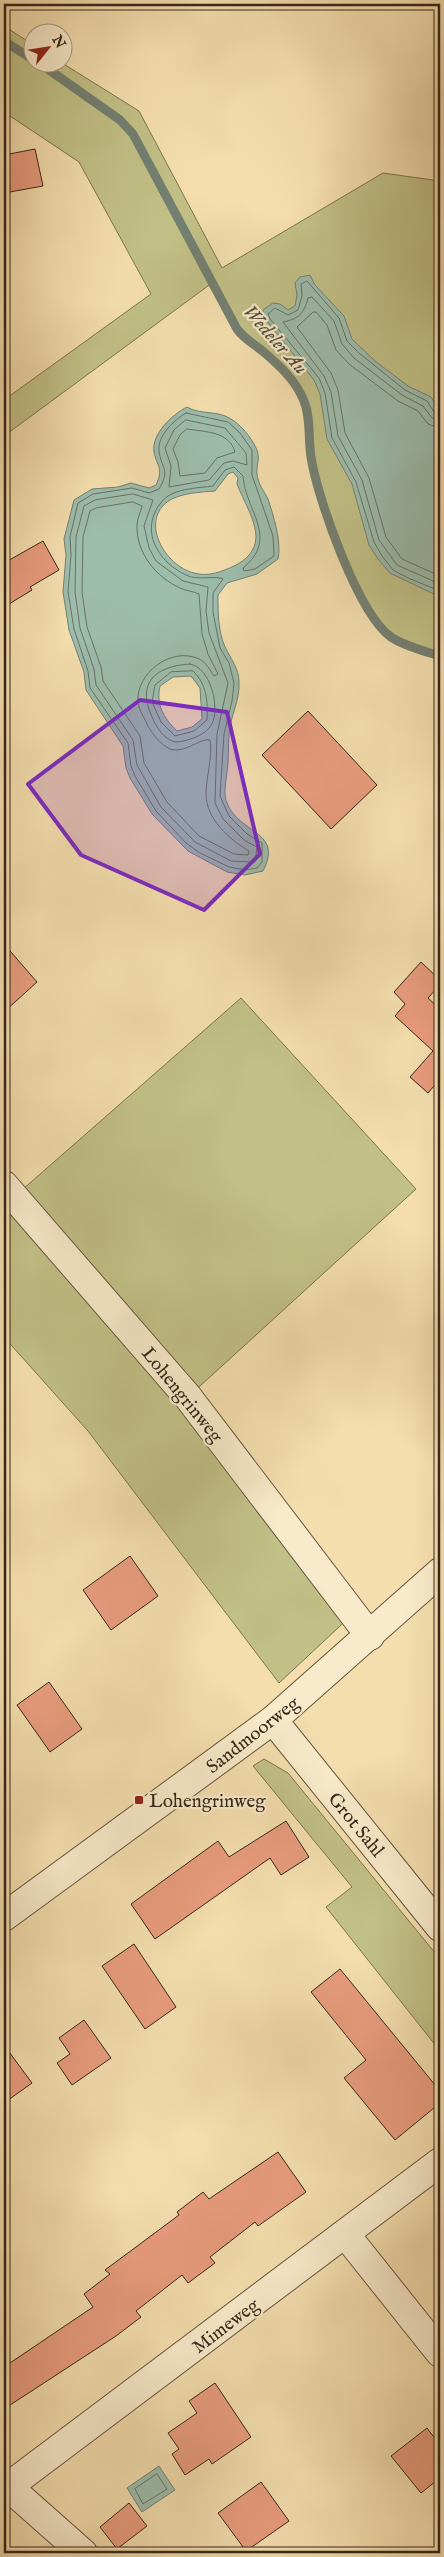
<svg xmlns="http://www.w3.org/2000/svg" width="444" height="2557" viewBox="0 0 444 2557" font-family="'IM FELL English',serif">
<rect width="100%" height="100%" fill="#f4deae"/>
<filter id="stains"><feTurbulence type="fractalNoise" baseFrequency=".004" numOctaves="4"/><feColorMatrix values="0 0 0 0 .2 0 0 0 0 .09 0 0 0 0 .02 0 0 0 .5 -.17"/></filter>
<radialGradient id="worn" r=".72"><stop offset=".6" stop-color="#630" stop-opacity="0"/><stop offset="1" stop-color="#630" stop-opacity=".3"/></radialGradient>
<!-- green -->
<g fill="#c1c086" stroke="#7c7350">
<polygon points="4,26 32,44 32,62 62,63 139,111 222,268 383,173 440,181 440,656 392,638 381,627 364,600 340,553 332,530 311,459 308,411 301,395 287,374 243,336 212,283 4,436 4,400 151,294 79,162 4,112"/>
<polygon points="241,998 416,1189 188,1397 353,1614 279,1683 88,1431 4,1337 4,1185 14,1197"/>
<polygon points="264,1759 288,1773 440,1959 440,2051 326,1907 352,1887 253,1766"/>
</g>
<!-- water -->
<g fill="#9cbcac" stroke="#738072" fill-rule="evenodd">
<polygon points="310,275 315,285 344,316 352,339 375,361 408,386 431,397 440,412 440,597 390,573 378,559 369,545 352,484 327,439 320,394 314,380 263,316 263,310 273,303 280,304 288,310 295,306 297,295 295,283 300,277"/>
<path d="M 187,407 C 200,415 218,410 231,419 C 241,425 251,437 256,448 C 261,457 256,465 257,474 C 258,484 264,491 268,499 C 273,514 282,543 278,559 L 257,574 L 227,583 L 218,595 C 218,612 218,631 225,647 C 231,659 239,669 239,682 C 240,701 230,717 229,734 C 228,747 229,760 227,772 C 226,782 223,794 227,803 C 239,834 284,831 263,871 L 245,875 L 227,872 L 188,851 L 152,814 L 130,778 L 126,768 L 123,746 L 86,690 L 84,672 L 69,630 L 63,592 L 66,555 L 64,539 L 74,500 L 92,489 L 118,487 L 131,483 L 149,488 L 156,485 C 164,468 157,467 154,452 C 151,434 173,414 187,407 ZM 233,472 L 238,478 L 237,484 C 243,500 256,520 256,537 C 256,551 245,561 234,566 C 221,572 208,577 194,573 C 165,566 138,520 170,500 C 182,493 201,492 215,491 L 228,474 ZM 191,676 L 200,688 L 202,719 L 192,727 L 177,731 C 163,717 156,705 160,686 L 173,677 Z"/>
<polygon points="159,2466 175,2490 142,2512 127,2488"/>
</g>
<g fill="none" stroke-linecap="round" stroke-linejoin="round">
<!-- shore -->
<g stroke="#697163" stroke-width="1">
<path d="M 186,413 L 228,422 L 240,433 L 252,450 L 252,475 L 273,536 L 274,556 L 255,569 L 244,571 L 243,568 C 280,538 245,510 243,476 L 234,467 L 225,470 L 213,486 C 199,488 181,488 168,496 C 163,499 159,505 156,510 C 142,537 162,564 186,575 C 197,581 216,575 223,579 L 213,593 L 213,612 L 220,648 L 229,663 L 234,683 L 232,701 L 224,734 L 220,796 L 229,816 L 247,834 L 262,843 L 262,862 L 257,868 L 245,870 L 229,867 L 200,853 L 186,843 L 156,811 L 135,776 L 131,766 L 128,743 L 90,688 L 88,671 L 74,629 L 68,592 L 71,555 L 70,537 L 78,503 L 93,494 L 132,488 L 149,493 L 159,489 C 171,470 161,468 159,451 C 157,436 174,420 186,413 Z"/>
<polyline points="440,414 434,412 427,401 405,390 359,353 347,341 339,318 307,281 301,284 302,296 298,310 288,315 275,308 268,314 270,319 319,378 325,393 332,438 356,482 374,542 382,556 393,570 408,578 440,591"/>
<polygon points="186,420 225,428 246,453 247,465 233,461 224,463 209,480 169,487 171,466 165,448 174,430"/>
<path d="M 440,420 L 432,418 L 423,406 L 402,395 L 354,358 L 342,344 L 334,321 L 312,297 L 308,298 C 304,314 298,319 283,322 L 324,376 L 331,392 L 338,436 L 362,480 L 379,540 L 397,565 L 440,584"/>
<polyline points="440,428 428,424 418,411 398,401 349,364 336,350 327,325 316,312 313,312 297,327 331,373 338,390 345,433 369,478 386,537 402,559 440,576"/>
<path d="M 187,429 C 205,432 229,431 235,452 L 217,458 L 205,473 L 180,476 L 178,462 L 173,449 L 180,435 Z"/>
<polygon points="133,494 153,500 144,526 149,548 156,561 183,581 208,587 206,611 209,633 228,683 217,734 215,803 223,819 244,840 257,847 255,862 231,861 195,842 161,807 137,765 133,740 96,685 94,669 80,628 75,592 76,537 84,506 95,500"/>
<path d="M 133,502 L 142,506 C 141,512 137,518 137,525 C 136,553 156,577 180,588 C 186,591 193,591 199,594 L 202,634 L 208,654 L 218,674 L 214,676 C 210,670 206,662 199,659 C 172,646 135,673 138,703 C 139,710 144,717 147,724 C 151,733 161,745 170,749 C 185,754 199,738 210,740 C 213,758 206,776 206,794 C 206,819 230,840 249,851 L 248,855 L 234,854 L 199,836 L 167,802 L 144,763 L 140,736 L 103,681 L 101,667 L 87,627 L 82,592 L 83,537 L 90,511 L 96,508 Z"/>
<path d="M 190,664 C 211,668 220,707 212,724 C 207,735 186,742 175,742 C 164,739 156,727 152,717 C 136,682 156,666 190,664 Z"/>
<path d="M 193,671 C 207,684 208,702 207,720 L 194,731 L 175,736 L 161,722 L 152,702 L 155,685 L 171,672 Z"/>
<polygon points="157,2474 167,2489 143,2504 135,2489"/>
</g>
<!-- stream -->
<g stroke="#738072" stroke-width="9">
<polyline points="4,41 32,59"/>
<path d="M 38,62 L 120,120 L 133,134 L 237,329 C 245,340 256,345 266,354 C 281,367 296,381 304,401 C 311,418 308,438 311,457 C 317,497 358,614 391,637 C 404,646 424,651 440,656"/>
</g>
</g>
<!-- building -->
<g fill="#e89c7d" stroke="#36261a">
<polygon points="35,149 43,186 4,193 4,155"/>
<polygon points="43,541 59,570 30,587 32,590 4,607 4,563"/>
<polygon points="308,711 377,785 331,829 262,755"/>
<polygon points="4,944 37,982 4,1012"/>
<polygon points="421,962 440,980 440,985 428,998 440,1009 440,1079 428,1093 410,1077 433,1051 395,1016 405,1004 394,992"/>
<polygon points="130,1556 158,1596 111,1630 83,1590"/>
<polygon points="49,1682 82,1729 50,1752 17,1705"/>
<polygon points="286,1821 309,1857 281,1875 270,1858 155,1939 131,1904 218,1841 229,1857"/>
<polygon points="134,1944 176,2007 145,2029 102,1966"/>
<polygon points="340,1969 440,2091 440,2103 395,2140 344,2078 366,2060 311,1992"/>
<polygon points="84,2020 111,2058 72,2085 57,2063 70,2054 59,2038"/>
<polygon points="4,2045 32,2083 4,2103"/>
<polygon points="278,2152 306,2192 258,2226 255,2222 210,2257 215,2263 188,2283 182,2275 136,2311 141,2317 116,2336 4,2409 4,2367 93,2307 84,2294 110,2274 105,2270 179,2215 177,2212 203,2192 209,2199"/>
<polygon points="215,2383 251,2437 212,2464 209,2459 185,2475 172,2454 179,2449 168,2433 197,2413 189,2401"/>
<polygon points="427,2428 440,2445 440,2478 421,2493 391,2456"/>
<polygon points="261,2482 289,2521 246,2551 218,2513"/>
<polygon points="129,2503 147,2526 117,2549 100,2527"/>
</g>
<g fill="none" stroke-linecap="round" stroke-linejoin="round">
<defs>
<g id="minor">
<polyline points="4,1185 188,1397 370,1636"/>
<polyline points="273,1720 440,1927"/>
<polyline points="4,1917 273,1720 440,1572"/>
<polyline points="346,2235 440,2353"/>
<polyline points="4,2483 83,2553"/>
<polyline points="9,2486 440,2162"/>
</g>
</defs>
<!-- minor casing -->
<use href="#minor" stroke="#66543f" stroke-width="30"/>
<!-- minor -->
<use href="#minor" stroke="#f8eaca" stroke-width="28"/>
</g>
<!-- marked area -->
<path fill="#7b2cbf" fill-opacity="0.2" stroke="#7b2cbf" stroke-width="4" stroke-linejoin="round" d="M 140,700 L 227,712 L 260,854 L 204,910 L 81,855 L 28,784 Z"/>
<!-- markers -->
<rect fill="#8f2418" stroke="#f8eaca" stroke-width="2" x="134" y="1795" width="10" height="10" rx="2.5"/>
<g text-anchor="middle" stroke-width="4.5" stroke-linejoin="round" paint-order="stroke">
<!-- street labels -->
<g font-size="19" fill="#36261a" stroke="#f8eaca">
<text transform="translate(183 1394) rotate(51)" y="7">Lohengrinweg</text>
<text transform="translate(252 1734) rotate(-38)" y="7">Sandmoorweg</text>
<text transform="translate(357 1824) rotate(51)" y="7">Grot Sahl</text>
<text transform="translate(225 2325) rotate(-37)" y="7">Mimeweg</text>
</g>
<!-- poi labels -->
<g font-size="19" fill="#36261a" stroke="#f8eaca" text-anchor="start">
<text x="149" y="1807">Lohengrinweg</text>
</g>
<!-- water labels -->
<g font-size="20" font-style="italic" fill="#504c3e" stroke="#f8eaca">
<text transform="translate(276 339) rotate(48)" y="7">Wedeler Au</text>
</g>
</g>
<!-- margin -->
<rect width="444" height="2557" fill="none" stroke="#f4deae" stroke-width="20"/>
<rect x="5" y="5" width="434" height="2547" fill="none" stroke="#36261a" stroke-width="2.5"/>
<rect x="10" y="10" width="424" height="2537" fill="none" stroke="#36261a"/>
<!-- north arrow -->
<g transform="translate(48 48) rotate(60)"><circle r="24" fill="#f8eaca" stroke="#aa9c84"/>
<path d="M0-4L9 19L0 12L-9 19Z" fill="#8f2418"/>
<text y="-8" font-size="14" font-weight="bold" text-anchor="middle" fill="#36261a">N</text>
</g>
<rect width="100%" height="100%" filter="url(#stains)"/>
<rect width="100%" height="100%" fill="url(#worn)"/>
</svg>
